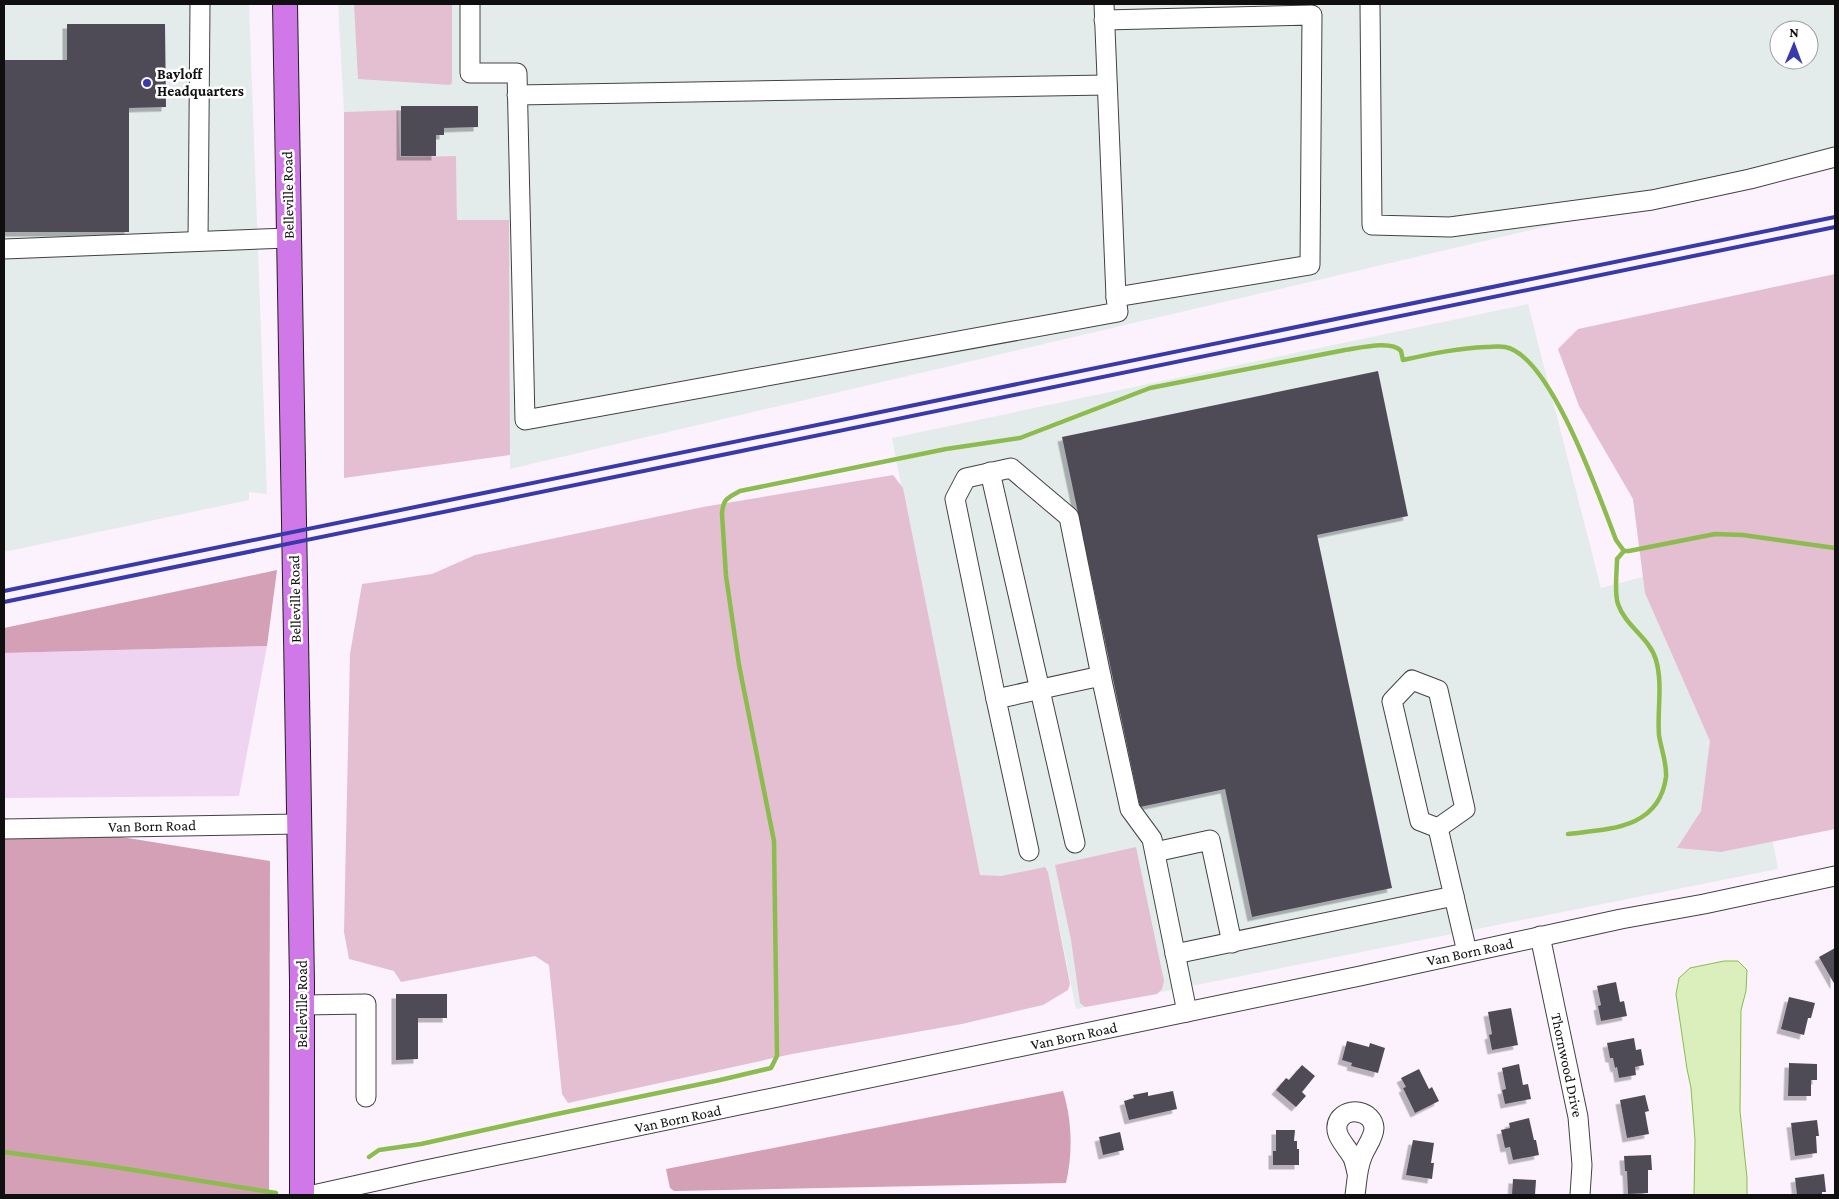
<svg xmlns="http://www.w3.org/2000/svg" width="1839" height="1199" viewBox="0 0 1839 1199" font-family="'Crimson Pro',serif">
<defs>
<filter id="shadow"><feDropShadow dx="-4.5" dy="4.5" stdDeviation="0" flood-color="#0004"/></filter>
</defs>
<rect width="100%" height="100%" fill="#fbf2fd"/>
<!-- industrial -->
<g fill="#e4eceb" fill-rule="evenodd">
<polygon points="4,4 249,4 267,494 249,492 249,500 4,552"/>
<path d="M 338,4 L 1835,4 L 1835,159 L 510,469 L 508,221 L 457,220 L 456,156 L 400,157 L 398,110 L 344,112 ZM 1779,30 L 1809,30 L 1809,60 L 1779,60 Z"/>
<polygon points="1528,304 1601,588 1719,556 1778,869 1076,1009 1048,873 978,888 892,438"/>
</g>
<!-- farmland -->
<polygon fill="#efd4f1" points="267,646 239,796 4,798 4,653"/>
<!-- green -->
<g fill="#e4bfd1">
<polygon points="354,4 452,4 452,83 450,85 358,79"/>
<polygon points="398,110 400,157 456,156 457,220 509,220 510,455 344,478 344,112"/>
<polygon points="1835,274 1835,829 1721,852 1677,848 1701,811 1710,741 1645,593 1633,499 1579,406 1558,349 1578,329"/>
<polygon points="893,475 903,488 980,875 1001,876 1045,867 1048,872 1070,984 1068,990 1043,1005 962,1024 792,1054 568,1103 562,1094 549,965 535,956 401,982 394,971 349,959 344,932 350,654 362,584 432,574 475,555 703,507"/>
<polygon points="1136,847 1164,981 1162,989 1157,994 1085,1007 1080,1003 1071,940 1055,865"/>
</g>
<!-- forest -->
<g fill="#d3a0b5">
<polygon points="277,570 267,646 4,653 4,628"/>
<polygon points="4,818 270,861 269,1195 4,1195"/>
<path d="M 1063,1091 C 1072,1120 1073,1153 1066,1183 L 674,1191 L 670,1188 L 666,1169 Z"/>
</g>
<!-- water -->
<polygon fill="#daefbc" stroke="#8cbc4d" points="1724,961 1738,961 1747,970 1746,991 1741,1010 1740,1111 1747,1178 1747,1195 1694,1195 1695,1140 1691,1088 1687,1069 1676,994 1679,978 1690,968"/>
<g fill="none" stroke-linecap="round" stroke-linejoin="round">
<!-- stream -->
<g stroke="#8cbc4d" stroke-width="4.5">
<path d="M 1568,834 C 1609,829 1659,829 1666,777 C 1667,763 1661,749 1659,735 C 1657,711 1663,684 1656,660 C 1650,638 1625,626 1618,604 C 1614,593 1617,571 1617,559 L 1624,551 L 1629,551 L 1715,534 L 1743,535 L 1835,548"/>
<polyline points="4,1152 108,1166 276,1193"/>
<path d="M 369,1157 L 379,1150 L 421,1144 L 557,1114 L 720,1080 L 771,1068 L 777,1056 L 774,841 L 739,665 L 726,576 L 722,514 C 723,499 727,498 740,491 L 946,449 L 1020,438 L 1150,388 L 1345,350 C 1360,348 1391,340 1401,351 L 1403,360 C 1431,354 1458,348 1486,347 C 1492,347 1499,346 1505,347 C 1551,355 1600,499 1616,540 L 1624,551"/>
</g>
</g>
<!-- building -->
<g fill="#504c56" filter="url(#shadow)">
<polygon points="67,24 165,24 166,107 129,108 129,232 4,232 4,60 67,60"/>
<polygon points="401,106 478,106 478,127 444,128 444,135 436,135 436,156 401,156"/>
<polygon points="1378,371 1408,516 1317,535 1392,888 1252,917 1225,789 1140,807 1062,437"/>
<polygon points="1835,948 1835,985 1819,957"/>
<polygon points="1616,982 1620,1002 1624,1001 1627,1016 1601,1021 1598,1006 1601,1005 1597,986"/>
<polygon points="396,994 447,994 447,1018 418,1018 418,1059 396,1060"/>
<polygon points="1789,997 1815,1003 1811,1018 1808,1018 1804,1035 1781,1029"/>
<polygon points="1511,1008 1518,1045 1492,1050 1489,1035 1492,1034 1488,1012"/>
<polygon points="1634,1038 1636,1050 1641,1049 1644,1065 1635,1067 1636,1075 1619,1078 1617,1067 1615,1068 1613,1058 1610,1058 1607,1043"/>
<polygon points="1347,1041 1369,1047 1370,1043 1385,1048 1378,1073 1351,1066 1352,1063 1342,1060"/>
<polygon points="1789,1063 1817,1064 1817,1080 1811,1080 1811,1096 1788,1096"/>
<polygon points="1519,1064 1523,1085 1528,1084 1531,1099 1505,1104 1502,1090 1506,1089 1502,1068"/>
<polygon points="1302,1065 1315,1076 1302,1092 1306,1096 1296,1107 1276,1090 1286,1078 1289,1080"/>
<polygon points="1419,1069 1429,1089 1432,1087 1439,1101 1415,1113 1403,1088 1406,1087 1401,1078"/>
<polygon points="1173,1091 1177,1109 1129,1120 1124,1101 1134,1098 1133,1095 1148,1092 1148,1096"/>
<polygon points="1645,1095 1649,1111 1645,1112 1649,1134 1627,1138 1620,1100"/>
<polygon points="1529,1118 1534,1140 1536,1140 1539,1155 1513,1160 1510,1147 1505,1148 1501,1130 1510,1128 1509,1123"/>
<polygon points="1817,1120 1819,1136 1816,1136 1817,1153 1795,1156 1791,1123"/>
<polygon points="1276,1130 1295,1130 1294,1141 1297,1141 1297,1149 1299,1149 1299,1165 1273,1165 1273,1151 1276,1151"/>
<polygon points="1120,1132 1124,1150 1103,1155 1099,1137"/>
<polygon points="1413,1140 1434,1143 1431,1163 1434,1163 1432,1179 1406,1175"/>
<polygon points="1651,1155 1652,1170 1648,1170 1648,1193 1628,1194 1627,1171 1625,1171 1624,1156"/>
<polygon points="1824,1174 1826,1192 1822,1192 1822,1195 1797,1195 1795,1178"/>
<polygon points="1513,1179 1536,1180 1535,1195 1512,1195"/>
</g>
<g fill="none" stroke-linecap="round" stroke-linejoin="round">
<defs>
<g id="minor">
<polyline points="470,4 470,73 517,73 525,420 1118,312 1116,297 1104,4"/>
<polyline points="1370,4 1372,225 1450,227 1652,200 1750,179 1835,157"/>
<polyline points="1104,20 1312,15 1310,265 1116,297"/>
<polyline points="517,95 1107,85"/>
<polyline points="198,241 200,4"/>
<polyline points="4,249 289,238"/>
<polyline points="990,472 1075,843"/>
<polyline points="996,699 955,499 966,478 1011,468 1069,517 1101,676"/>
<polyline points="1438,828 1465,809 1438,690 1412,680 1392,701 1420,821 1438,828 1467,952"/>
<polyline points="4,829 299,824"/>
<polyline points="1029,851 996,699 1101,676 1130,809 1152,839 1187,1012"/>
<polyline points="1155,852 1210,840 1232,943"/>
<polyline points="1540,936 1578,1117 1582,1165 1580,1195"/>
<polyline points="1175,954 1454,896"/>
<polyline points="302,1005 366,1004 366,1097"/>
<polyline points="313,1195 421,1171 1360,976 1621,919 1704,904 1835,876"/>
<path d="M 1355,1195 C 1357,1182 1357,1169 1362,1157 C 1365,1148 1374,1138 1374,1128 C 1373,1111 1348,1106 1339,1120 C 1331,1134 1347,1146 1353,1158 C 1355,1163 1356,1168 1357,1173"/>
</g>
<polyline id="major" points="285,4 302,982 302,1195"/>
</defs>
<!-- minor casing -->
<use href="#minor" stroke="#424242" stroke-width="21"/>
<!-- major casing -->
<use href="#major" stroke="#202020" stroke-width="26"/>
<!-- minor -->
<use href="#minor" stroke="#fff" stroke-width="19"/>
<!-- major -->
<use href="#major" stroke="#d078e7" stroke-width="24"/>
<!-- rail -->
<g stroke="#3839ad" stroke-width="4">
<polyline points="4,591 1835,217"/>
<polyline points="4,602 1835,227"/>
</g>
</g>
<!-- markers -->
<circle fill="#3839ad" stroke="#fff" stroke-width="2" cx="147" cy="83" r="5"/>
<g text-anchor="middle" stroke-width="5" stroke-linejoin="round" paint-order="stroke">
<!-- poi labels -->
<g font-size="15" font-weight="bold" fill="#0f0f0f" stroke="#fff" text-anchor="start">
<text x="157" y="79">Bayloff<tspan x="157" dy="17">Headquarters</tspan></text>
</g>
<!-- street labels -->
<g font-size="15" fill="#0f0f0f" stroke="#fff">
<text transform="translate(288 195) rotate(-91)" y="5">Belleville Road</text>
<text transform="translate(295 599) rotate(-91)" y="5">Belleville Road</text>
<text transform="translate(152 826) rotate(-1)" y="5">Van Born Road</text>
<text transform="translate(1470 952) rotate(-12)" y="5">Van Born Road</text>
<text transform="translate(302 1004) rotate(-90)" y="5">Belleville Road</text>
<text transform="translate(1074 1036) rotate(-12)" y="5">Van Born Road</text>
<text transform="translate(1567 1065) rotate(78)" y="5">Thornwood Drive</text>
<text transform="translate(678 1119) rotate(-12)" y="5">Van Born Road</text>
</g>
</g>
<!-- border -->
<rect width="1839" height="1199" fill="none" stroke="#0f0f0f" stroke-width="10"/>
<!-- north arrow -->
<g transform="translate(1794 45) rotate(1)"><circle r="24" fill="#ffffff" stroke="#9f9f9f"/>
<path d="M0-4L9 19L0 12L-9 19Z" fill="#3839ad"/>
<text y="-8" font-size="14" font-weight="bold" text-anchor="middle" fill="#0f0f0f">N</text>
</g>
</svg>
